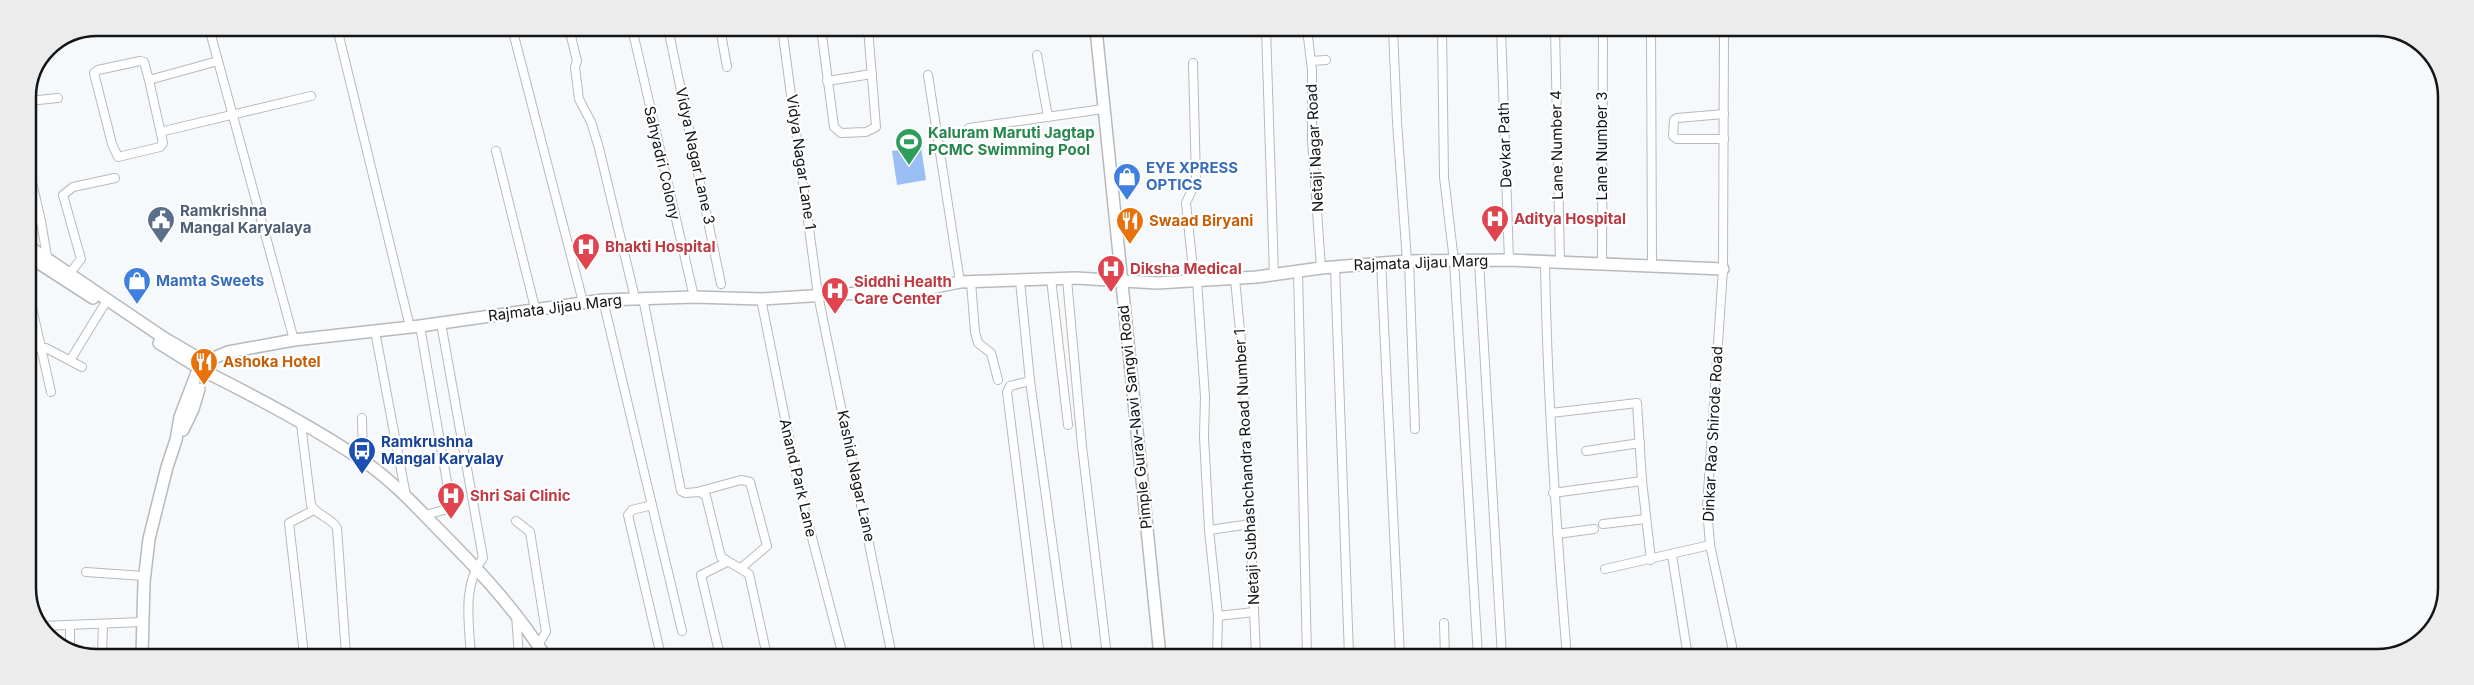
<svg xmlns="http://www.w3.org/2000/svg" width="2474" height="685" viewBox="0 0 2474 685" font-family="Inter,sans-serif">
<rect width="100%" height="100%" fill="#f5f9fc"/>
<!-- water -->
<polygon fill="#9bbef4" points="921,147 926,180 897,185 892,151"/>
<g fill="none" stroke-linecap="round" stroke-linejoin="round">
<defs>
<g id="street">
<polyline points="209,28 294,340"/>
<polyline points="337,28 410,327"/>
<polyline points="512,28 583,302"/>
<polyline points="569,28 577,61 575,67 579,99 591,122 599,148 635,298"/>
<polyline points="632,28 694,297"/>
<polyline points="668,28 721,284"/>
<polyline points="720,28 727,67"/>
<polyline points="782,28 818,295 892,656"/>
<polyline points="821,28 834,127 841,133 866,132 876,127 868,28"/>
<polyline points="1266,29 1274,275"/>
<polyline points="1307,29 1312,70 1312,140 1321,268"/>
<polyline points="1393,29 1397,122 1407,261"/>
<polyline points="1442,29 1444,177 1454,261 1478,657"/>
<polyline points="1498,29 1522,29"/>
<polyline points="1501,29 1509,260"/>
<polyline points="1555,29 1560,262"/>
<polyline points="1651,29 1652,266"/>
<polyline points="1724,29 1723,269 1707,507 1710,545 1732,646 1730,657"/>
<polyline points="1037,55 1048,117"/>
<polyline points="1311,61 1326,60"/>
<polyline points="1193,63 1196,181 1186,203 1193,269 1197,281 1205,397 1204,437 1209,530 1218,616 1217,656"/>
<polyline points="928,75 960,282"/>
<polyline points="149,80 163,143 160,147 118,157 112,144 94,73 98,70 140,61 144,62 149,80 218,61"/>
<polyline points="827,81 872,74"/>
<polyline points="28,101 58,98"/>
<polyline points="969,128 1103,109"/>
<polyline points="164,131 311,96"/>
<polyline points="1724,139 1677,139 1673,136 1674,120 1677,118 1724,114"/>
<polyline points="496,151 535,308"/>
<polyline points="28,165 41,221 47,257"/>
<polyline points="1409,261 1415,429"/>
<polyline points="1479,261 1502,657"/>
<path d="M 1545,261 C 1547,394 1556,525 1567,657"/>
<polyline points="1381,262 1400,657"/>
<polyline points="1602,263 1603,29"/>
<polyline points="1335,267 1349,656"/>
<polyline points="1298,271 1307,656"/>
<polyline points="70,273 81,259 63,195 73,187 115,178"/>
<polyline points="1051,279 1068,425"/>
<polyline points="1067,279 1082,446 1107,656"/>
<polyline points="1235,279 1243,362 1256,656"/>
<polyline points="1020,281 1030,381 1010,386 1007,392 1040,656"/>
<polyline points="971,282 975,332 978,343 991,353 998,380"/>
<polyline points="28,290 51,392"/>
<polyline points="643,298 681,491 685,493 700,492 706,496 721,557 749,574 767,656"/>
<polyline points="761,299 799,488 843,656"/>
<polyline points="603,300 682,631"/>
<path d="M 441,323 L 483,558 C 462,584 469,624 471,656"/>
<polyline points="420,326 451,505 448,509 425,515"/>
<polyline points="375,331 406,496"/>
<polyline points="28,347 46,348 82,367"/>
<polyline points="71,359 104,305"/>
<polyline points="1030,381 1068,656"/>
<polyline points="1551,413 1637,403 1642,481 1651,560"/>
<polyline points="362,418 363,461"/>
<path d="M 301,424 L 311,505 C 317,516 331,517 337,528 L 346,655"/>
<polyline points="1586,451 1640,443"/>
<polyline points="697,492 741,480 750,482 767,546 741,568"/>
<polyline points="1553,493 1642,481"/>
<polyline points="652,505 632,510 628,515 661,656"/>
<polyline points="516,521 530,532 546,632 538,645"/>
<polyline points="1603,524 1646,519"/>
<polyline points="1209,530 1251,524"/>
<polyline points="1557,534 1594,529"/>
<polyline points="1672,555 1688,657"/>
<polyline points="1605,569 1710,545"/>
<polyline points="86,572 144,576"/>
<polyline points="516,615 519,656"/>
<polyline points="1218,616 1254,612"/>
<polyline points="1444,623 1445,657"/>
<polyline points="42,626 142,622"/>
<polyline points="70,649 70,625"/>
<polyline points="102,655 103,624"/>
<polyline points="304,655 289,523 314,510"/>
<polyline points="720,656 701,575 727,562"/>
</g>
<g id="secondary">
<polyline points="1096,29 1160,656"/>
<polyline points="28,246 164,338 200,359"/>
<polyline points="28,256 93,298"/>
<polyline points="159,343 196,366"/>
<polyline points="209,360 228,352 294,340 420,326 603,300 694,297 761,299 925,289 960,282 1076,278 1157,283 1257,277 1321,268 1407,261 1509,260 1723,269"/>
<path d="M 206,372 C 260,399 315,428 365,462 C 391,480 413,503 435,526 C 475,566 514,607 545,656"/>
<polyline points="183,430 193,409 199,389"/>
<polyline points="142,655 144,582 149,539 167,467 176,440 180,417 198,370"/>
</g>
</defs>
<!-- street casing -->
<use href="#street" stroke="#b7babd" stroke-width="10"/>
<!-- secondary casing -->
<use href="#secondary" stroke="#b7babd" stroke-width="14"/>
<!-- street -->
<use href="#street" stroke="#fff" stroke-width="8"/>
<!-- secondary -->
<use href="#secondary" stroke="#fff" stroke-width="11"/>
</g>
<!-- icons -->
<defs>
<symbol id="stadium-pin" viewBox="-11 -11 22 30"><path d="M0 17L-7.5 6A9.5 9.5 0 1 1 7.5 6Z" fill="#2e9e5b" stroke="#fff"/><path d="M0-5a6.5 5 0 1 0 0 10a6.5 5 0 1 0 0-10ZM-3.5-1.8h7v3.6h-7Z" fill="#fff"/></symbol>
<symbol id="shop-pin" viewBox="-11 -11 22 30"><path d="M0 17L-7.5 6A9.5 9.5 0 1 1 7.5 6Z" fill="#3f7fe0" stroke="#fff"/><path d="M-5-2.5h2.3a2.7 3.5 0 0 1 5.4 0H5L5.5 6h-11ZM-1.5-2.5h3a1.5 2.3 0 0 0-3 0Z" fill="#fff"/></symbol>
<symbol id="hospital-pin" viewBox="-11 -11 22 30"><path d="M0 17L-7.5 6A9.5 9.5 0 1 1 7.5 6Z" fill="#e0444e" stroke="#fff"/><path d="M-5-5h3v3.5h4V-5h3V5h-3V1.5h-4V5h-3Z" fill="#fff"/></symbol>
<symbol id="civic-pin" viewBox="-11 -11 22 30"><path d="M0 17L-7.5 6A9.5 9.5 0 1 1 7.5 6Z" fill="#5c6f8a" stroke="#fff"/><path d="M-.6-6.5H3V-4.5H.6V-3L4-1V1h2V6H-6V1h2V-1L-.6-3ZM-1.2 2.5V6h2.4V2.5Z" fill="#fff"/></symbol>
<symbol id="restaurant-pin" viewBox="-11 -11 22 30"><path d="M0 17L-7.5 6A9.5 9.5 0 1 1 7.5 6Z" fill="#e8710a" stroke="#fff"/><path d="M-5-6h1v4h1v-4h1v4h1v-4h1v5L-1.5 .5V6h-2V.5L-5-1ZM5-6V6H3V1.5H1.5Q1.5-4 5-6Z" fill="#fff"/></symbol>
<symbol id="bus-pin" viewBox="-11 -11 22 30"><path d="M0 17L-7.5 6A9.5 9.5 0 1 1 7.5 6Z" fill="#1a4fb4" stroke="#fff"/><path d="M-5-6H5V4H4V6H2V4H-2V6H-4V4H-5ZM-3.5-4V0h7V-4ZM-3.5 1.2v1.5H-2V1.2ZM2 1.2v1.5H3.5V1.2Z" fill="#fff"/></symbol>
</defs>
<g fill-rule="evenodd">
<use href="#stadium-pin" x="893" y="126" width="32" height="43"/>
<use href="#shop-pin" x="1111" y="161" width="32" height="43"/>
<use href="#hospital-pin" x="1479" y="203" width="32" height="43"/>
<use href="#civic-pin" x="145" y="204" width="32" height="43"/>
<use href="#restaurant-pin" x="1114" y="205" width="32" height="43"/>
<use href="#hospital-pin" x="570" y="231" width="32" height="43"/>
<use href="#hospital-pin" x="1095" y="253" width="32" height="43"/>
<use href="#shop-pin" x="121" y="265" width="32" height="43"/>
<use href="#hospital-pin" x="819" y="275" width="32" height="43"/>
<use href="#restaurant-pin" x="188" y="346" width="32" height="43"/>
<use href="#bus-pin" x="346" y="435" width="32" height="43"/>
<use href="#hospital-pin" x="435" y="480" width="32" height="43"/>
</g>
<g text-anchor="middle" stroke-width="4.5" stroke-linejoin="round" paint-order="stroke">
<!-- leisure labels -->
<g font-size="15" font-weight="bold" fill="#27864d" stroke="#fff" text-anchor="start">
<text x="928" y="138">Kaluram Maruti Jagtap<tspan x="928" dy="17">PCMC Swimming Pool</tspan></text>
</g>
<!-- street labels -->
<g font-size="15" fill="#141516" stroke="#fff">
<text transform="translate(1505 145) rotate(-92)" y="5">Devkar Path</text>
<text transform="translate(1557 145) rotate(-91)" y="5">Lane Number 4</text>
<text transform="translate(1602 146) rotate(-90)" y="5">Lane Number 3</text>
<text transform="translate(1315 148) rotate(-93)" y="5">Netaji Nagar Road</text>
<text transform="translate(695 156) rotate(78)" y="5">Vidya Nagar Lane 3</text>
<text transform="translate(801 162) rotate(82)" y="5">Vidya Nagar Lane 1</text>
<text transform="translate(662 163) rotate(77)" y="5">Sahyadri Colony</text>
<text transform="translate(1421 263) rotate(-2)" y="5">Rajmata Jijau Marg</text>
<text transform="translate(555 308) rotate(-7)" y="5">Rajmata Jijau Marg</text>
<text transform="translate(1135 417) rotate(-96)" y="5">Pimple Gurav-Navi Sangvi Road</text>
<text transform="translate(1713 434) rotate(-87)" y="5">Dinkar Rao Shirode Road</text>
<text transform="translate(1247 467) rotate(-93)" y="5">Netaji Subhashchandra Road Number 1</text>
<text transform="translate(856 476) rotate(78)" y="5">Kashid Nagar Lane</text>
<text transform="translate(798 478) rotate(77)" y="5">Anand Park Lane</text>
</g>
<!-- shop labels -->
<g font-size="15" font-weight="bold" fill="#366cbe" stroke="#fff" text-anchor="start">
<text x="1146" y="173">EYE XPRESS<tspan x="1146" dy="17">OPTICS</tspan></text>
<text x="156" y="286">Mamta Sweets</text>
</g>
<!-- service labels -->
<g font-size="15" font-weight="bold" fill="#4e5e75" stroke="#fff" text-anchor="start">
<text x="180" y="216">Ramkrishna<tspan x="180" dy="17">Mangal Karyalaya</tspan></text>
</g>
<!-- health labels -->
<g font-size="15" font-weight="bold" fill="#be3a42" stroke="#fff" text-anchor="start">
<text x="1514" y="224">Aditya Hospital</text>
<text x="605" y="252">Bhakti Hospital</text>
<text x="1130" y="274">Diksha Medical</text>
<text x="854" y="287">Siddhi Health<tspan x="854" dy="17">Care Center</tspan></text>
<text x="470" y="501">Shri Sai Clinic</text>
</g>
<!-- food labels -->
<g font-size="15" font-weight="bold" fill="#c56008" stroke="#fff" text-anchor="start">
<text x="1149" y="226">Swaad Biryani</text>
<text x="223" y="367">Ashoka Hotel</text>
</g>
<!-- transit labels -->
<g font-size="15" font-weight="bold" fill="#164399" stroke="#fff" text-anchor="start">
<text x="381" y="447">Ramkrushna<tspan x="381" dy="17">Mangal Karyalay</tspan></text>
</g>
</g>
<!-- crop -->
<path d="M0 0H2474V685H0ZM97 36H2377A61 61 0 0 1 2438 97V588A61 61 0 0 1 2377 649H97A61 61 0 0 1 36 588V97A61 61 0 0 1 97 36Z" fill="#ececec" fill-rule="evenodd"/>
<path fill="none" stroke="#141516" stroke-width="2.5" d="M97 36H2377A61 61 0 0 1 2438 97V588A61 61 0 0 1 2377 649H97A61 61 0 0 1 36 588V97A61 61 0 0 1 97 36Z"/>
</svg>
